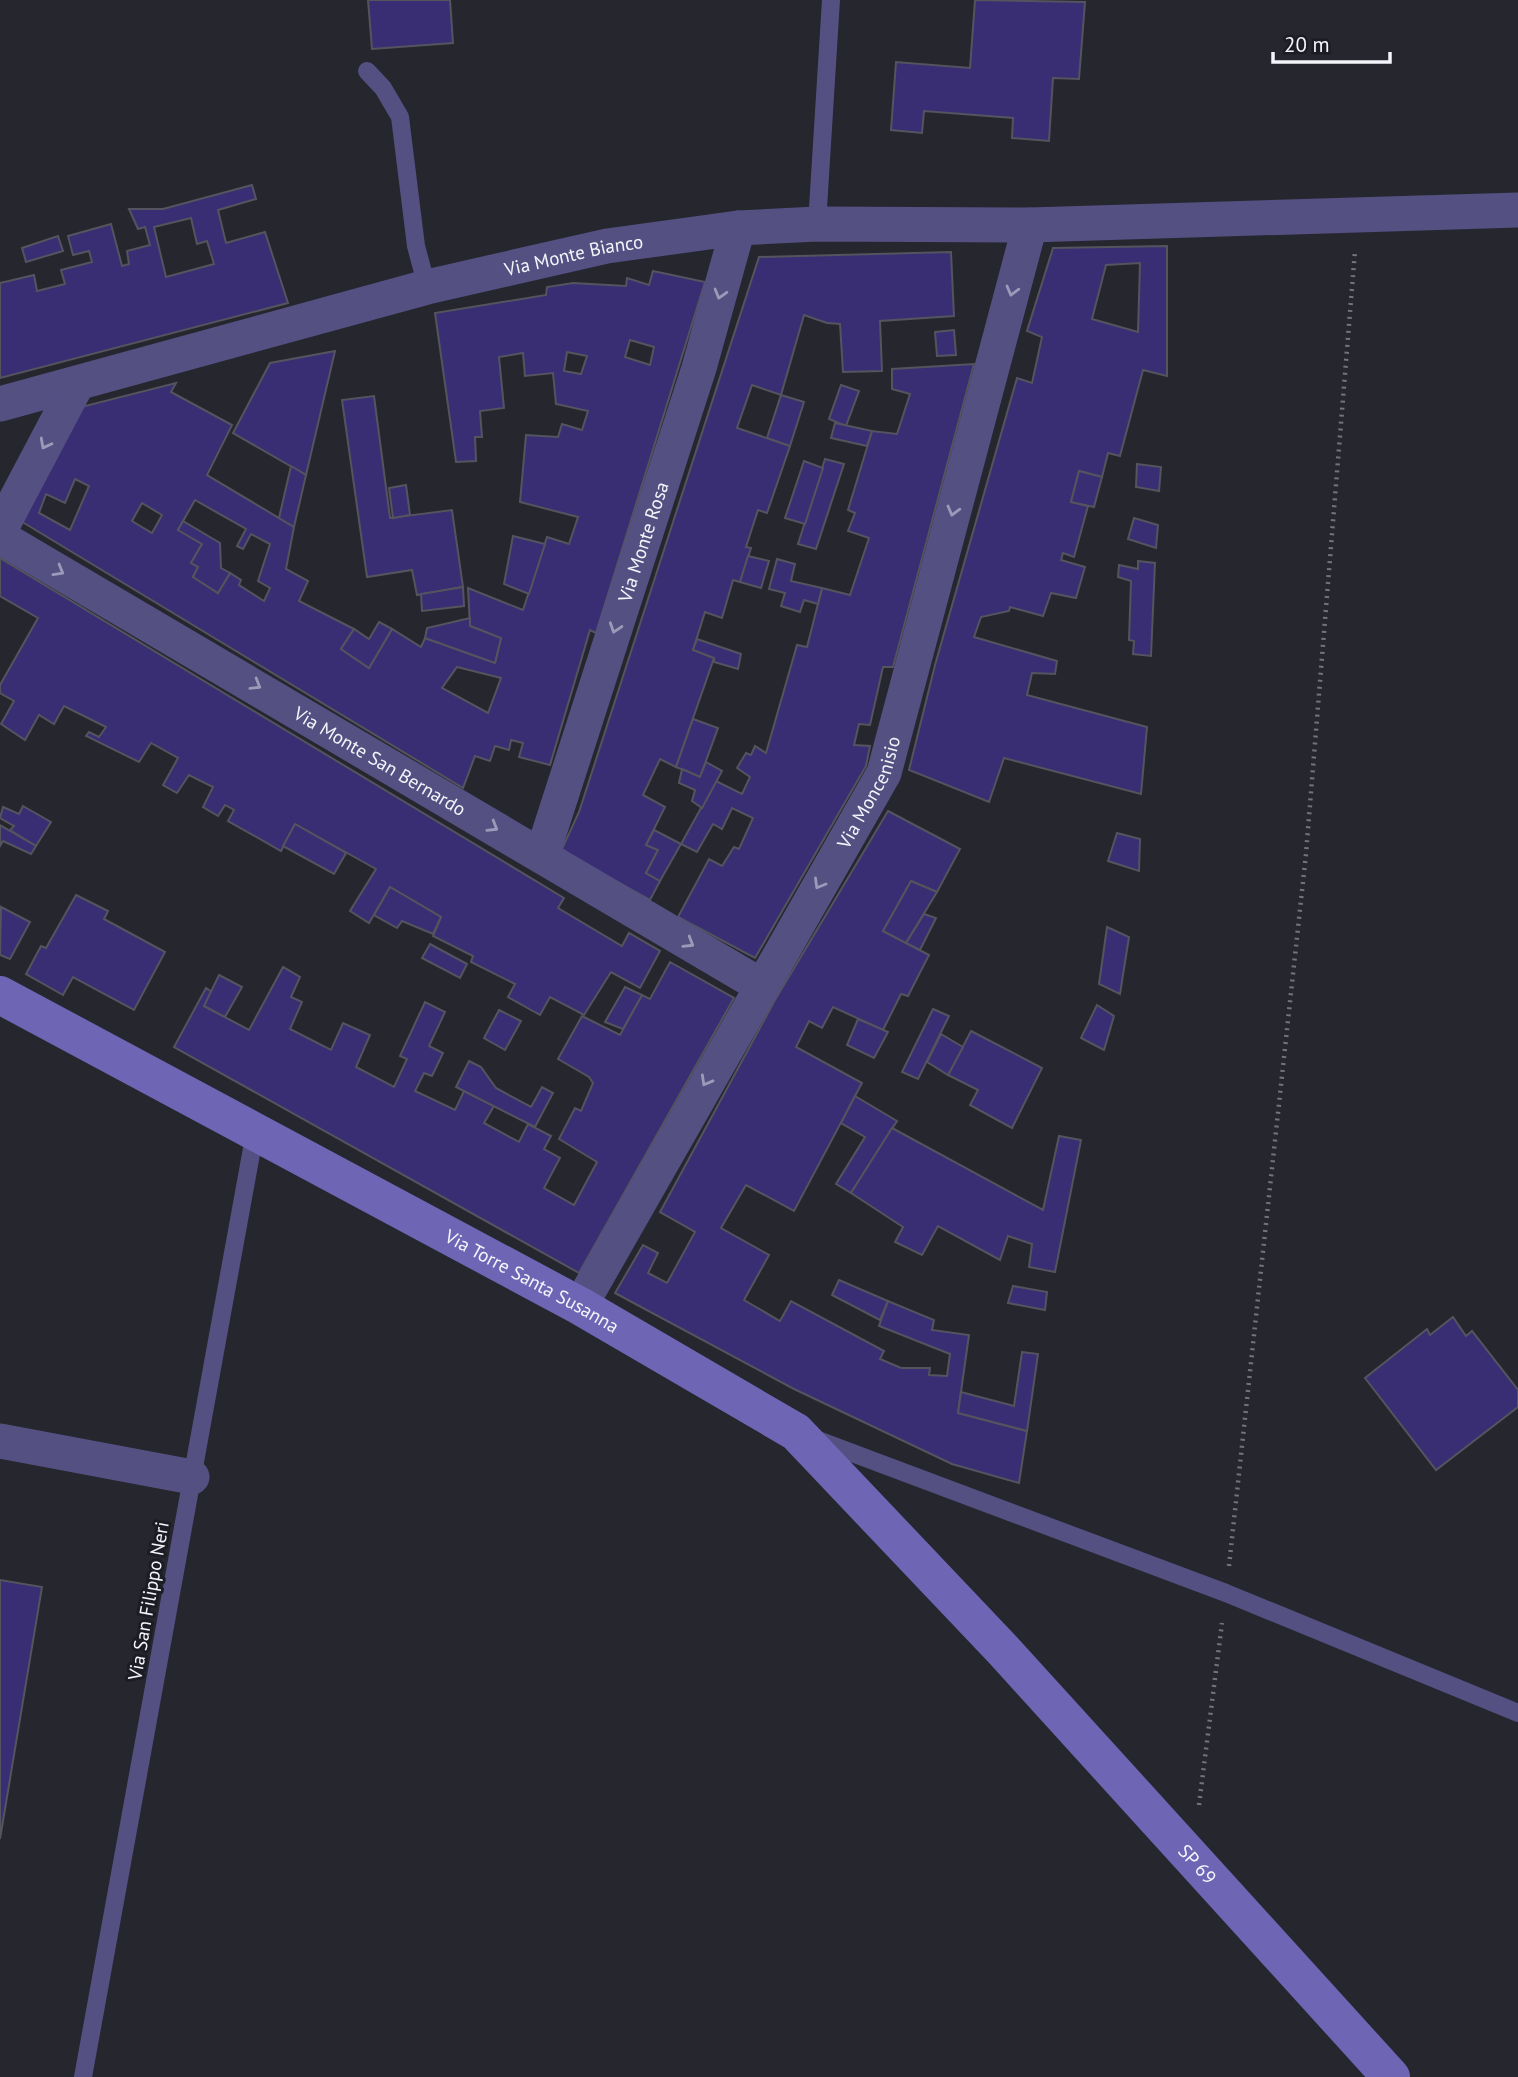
<svg xmlns="http://www.w3.org/2000/svg" width="1518" height="2077" viewBox="0 0 1518 2077" font-family="'PT Sans',sans-serif">
<rect width="100%" height="100%" fill="#26262f"/>
<!-- building -->
<g fill="#392e74" stroke="#54545e" stroke-width="2" fill-rule="evenodd">
<polygon points="368,0 450,0 453,43 372,49"/>
<polygon points="975,0 1085,2 1079,79 1053,78 1049,141 1012,138 1013,118 924,111 922,133 891,130 896,62 970,68"/>
<path d="M 252,185 L 256,199 L 218,210 L 226,243 L 265,232 L 288,303 L 0,378 L 0,283 L 34,275 L 37,291 L 65,284 L 61,270 L 92,262 L 89,251 L 73,255 L 68,236 L 111,224 L 122,266 L 129,264 L 127,251 L 150,245 L 145,227 L 138,229 L 129,209 L 163,209 ZM 191,218 L 197,244 L 207,241 L 214,264 L 166,277 L 154,227 Z"/>
<polygon points="58,236 63,251 26,262 22,248"/>
<path d="M 1167,246 L 1167,376 L 1143,370 L 1120,456 L 1108,453 L 1102,477 L 1079,471 L 1071,502 L 1088,506 L 1074,557 L 1063,553 L 1061,560 L 1085,567 L 1076,598 L 1051,593 L 1043,616 L 1010,607 L 1009,611 L 981,617 L 974,637 L 1057,661 L 1055,674 L 1032,673 L 1027,695 L 1147,727 L 1141,794 L 1004,758 L 989,802 L 909,770 L 935,665 L 1017,378 L 1032,383 L 1042,337 L 1027,331 L 1053,248 ZM 1140,263 L 1138,332 L 1092,319 L 1106,265 Z"/>
<polygon points="951,252 954,316 880,321 882,371 843,372 840,324 827,323 804,315 781,395 752,385 737,428 790,446 767,513 758,510 746,547 751,548 740,582 733,580 722,618 705,612 693,650 714,658 676,767 660,759 643,795 665,807 646,845 658,850 646,873 660,881 650,900 561,851 579,812 759,257"/>
<path d="M 653,271 L 705,282 L 596,633 L 590,630 L 550,765 L 519,757 L 523,743 L 511,740 L 509,750 L 495,746 L 490,761 L 475,756 L 463,788 L 19,520 L 77,408 L 176,383 L 171,392 L 232,425 L 207,475 L 294,527 L 286,569 L 308,581 L 299,601 L 354,629 L 341,649 L 369,668 L 392,629 L 421,647 L 425,638 L 495,663 L 501,638 L 470,626 L 468,588 L 523,610 L 547,537 L 569,544 L 578,517 L 520,502 L 526,435 L 558,437 L 562,424 L 582,430 L 588,411 L 556,404 L 553,373 L 525,376 L 523,353 L 499,357 L 504,408 L 480,411 L 482,437 L 475,437 L 476,461 L 456,462 L 435,313 L 546,295 L 547,287 L 573,283 L 626,286 L 627,278 L 649,285 ZM 630,340 L 654,347 L 650,365 L 625,357 ZM 567,352 L 587,356 L 581,374 L 564,371 ZM 75,479 L 89,486 L 70,530 L 39,513 L 46,494 L 65,503 ZM 195,500 L 246,529 L 237,546 L 243,549 L 251,534 L 270,544 L 258,581 L 270,588 L 264,601 L 239,585 L 241,580 L 230,573 L 218,593 L 193,577 L 198,567 L 191,563 L 202,544 L 178,530 ZM 142,503 L 162,515 L 152,533 L 132,521 ZM 457,667 L 501,678 L 488,713 L 442,688 Z"/>
<polygon points="954,330 956,355 937,356 935,332"/>
<polygon points="335,351 306,475 233,433 270,363"/>
<polygon points="974,364 893,667 883,667 870,725 859,724 854,745 870,746 866,766 755,958 678,917 709,859 722,866 734,847 739,849 753,818 732,808 722,829 713,824 697,852 681,844 716,781 742,794 750,777 737,768 746,753 751,755 755,746 766,753 797,645 807,647 822,588 850,595 869,538 848,531 855,513 848,510 872,431 897,434 910,394 892,389 892,369"/>
<polygon points="841,385 859,391 846,426 829,419"/>
<polygon points="781,395 804,402 790,446 767,438"/>
<polygon points="374,396 390,518 452,510 463,587 417,595 412,570 367,577 342,400"/>
<polygon points="835,423 872,431 867,446 831,438"/>
<polygon points="825,459 844,464 816,549 798,544"/>
<polygon points="804,461 823,468 805,524 785,518"/>
<polygon points="1137,464 1161,467 1159,491 1136,487"/>
<polygon points="291,466 306,475 294,527 279,518"/>
<polygon points="1079,471 1102,477 1094,507 1071,502"/>
<polygon points="406,485 410,515 393,518 389,488"/>
<polygon points="1134,518 1158,525 1156,548 1128,539"/>
<polygon points="183,521 220,543 221,568 230,573 218,593 193,577 198,567 191,563 202,544 178,530"/>
<polygon points="513,536 545,544 529,594 504,584"/>
<polygon points="748,556 769,561 761,588 740,582"/>
<polygon points="0,558 564,898 558,908 622,946 629,933 660,951 640,988 611,972 584,1015 550,997 540,1015 508,997 515,984 471,962 473,956 433,936 441,917 390,887 369,923 350,911 376,869 295,824 281,851 228,821 234,810 225,805 218,816 203,807 213,787 189,775 177,793 163,785 178,758 151,743 139,762 86,736 89,732 99,737 106,727 64,706 54,724 39,715 25,740 1,724 14,701 0,693 0,685 38,618 0,596"/>
<polygon points="777,559 795,564 791,581 822,588 818,604 804,600 800,612 781,606 785,593 769,589"/>
<polygon points="1138,561 1155,563 1151,656 1133,654 1134,641 1129,640 1131,581 1118,577 1119,565 1138,569"/>
<polygon points="463,587 464,606 422,611 421,594"/>
<polygon points="470,618 470,626 501,638 495,663 425,638 427,628"/>
<polygon points="379,622 392,629 369,668 341,649 354,629 369,639"/>
<polygon points="697,639 741,654 738,669 714,662 714,658 693,650"/>
<polygon points="693,719 718,728 700,777 676,767"/>
<polygon points="706,762 722,771 702,808 692,801 695,790 679,783 682,769 700,777"/>
<polygon points="23,806 51,822 36,846 10,830 14,826 0,818 3,807 19,814"/>
<polygon points="888,811 960,849 937,892 911,881 883,931 929,955 908,996 901,994 883,1030 833,1007 822,1028 809,1021 796,1047 862,1083 794,1211 746,1185 721,1228 769,1255 744,1300 780,1321 791,1301 884,1351 880,1359 901,1368 930,1368 929,1375 947,1376 950,1354 879,1326 888,1301 934,1320 932,1330 969,1335 958,1413 1027,1431 1019,1483 952,1464 794,1389 615,1293 643,1245 658,1253 648,1273 667,1283 695,1232 660,1212 775,1000"/>
<polygon points="295,824 346,853 334,874 283,846"/>
<polygon points="0,825 36,846 31,854 3,841 0,846"/>
<polygon points="654,830 681,844 660,881 646,873 658,850 646,845"/>
<polygon points="1117,833 1140,839 1139,871 1108,861"/>
<polygon points="911,881 937,892 906,943 883,931"/>
<polygon points="390,887 441,917 433,934 402,921 397,928 374,915"/>
<polygon points="76,895 108,911 104,919 165,952 134,1010 73,977 63,995 26,974 41,946 46,948"/>
<polygon points="1,907 30,922 10,959 0,955"/>
<polygon points="924,914 936,918 920,950 906,943"/>
<polygon points="1107,927 1129,937 1120,994 1099,984"/>
<polygon points="430,944 467,964 460,978 422,958"/>
<polygon points="670,962 734,998 579,1273 174,1047 206,988 212,992 204,1006 249,1030 283,967 300,977 291,997 302,1002 290,1029 331,1050 343,1023 370,1035 356,1067 394,1087 407,1059 400,1056 425,1002 445,1012 429,1046 443,1053 432,1076 424,1073 415,1091 455,1110 464,1091 494,1106 484,1123 519,1142 528,1124 551,1136 544,1149 560,1158 544,1188 574,1205 597,1162 559,1139 575,1108 581,1111 593,1083 589,1077 558,1059 582,1016 620,1035 642,995 650,999"/>
<polygon points="219,975 242,987 225,1017 204,1006"/>
<polygon points="625,987 642,995 623,1029 605,1022"/>
<polygon points="1097,1005 1114,1016 1104,1050 1081,1038"/>
<polygon points="933,1009 949,1016 918,1079 902,1072"/>
<polygon points="499,1010 521,1021 505,1050 484,1038"/>
<polygon points="858,1019 888,1032 874,1058 847,1045"/>
<polygon points="971,1031 1042,1068 1012,1128 970,1105 978,1090 948,1075"/>
<polygon points="941,1034 963,1047 948,1075 927,1062"/>
<polygon points="469,1061 481,1067 496,1088 531,1107 542,1087 553,1093 535,1127 456,1087"/>
<polygon points="855,1096 897,1121 851,1193 836,1184 865,1137 841,1123"/>
<polygon points="892,1128 1043,1210 1059,1136 1081,1140 1055,1272 1029,1267 1032,1244 1008,1236 1000,1260 938,1226 922,1255 895,1242 903,1227 851,1193"/>
<polygon points="839,1280 888,1301 880,1320 832,1295"/>
<polygon points="1013,1286 1047,1292 1045,1310 1008,1303"/>
<polygon points="1453,1317 1466,1336 1472,1331 1518,1390 1518,1407 1436,1470 1365,1378 1427,1329 1430,1335"/>
<polygon points="1022,1352 1038,1354 1027,1431 958,1413 961,1392 1014,1406"/>
<polygon points="0,1580 42,1587 0,1839"/>
</g>
<g fill="none" stroke-linecap="round" stroke-linejoin="round">
<!-- path -->
<g stroke="#73737b" stroke-width="4.5" stroke-dasharray="2 5" stroke-linecap="butt">
<polyline points="1229,1566 1306,854 1355,251"/>
<polyline points="1199,1805 1222,1623"/>
</g>
<!-- lane -->
<g stroke="#545082" stroke-width="18">
<polyline points="367,71 383,88 400,117 416,246 427,287"/>
<polyline points="817,224 831,0"/>
<polyline points="815,1439 1226,1593 1518,1713"/>
<polyline points="83,2077 255,1132"/>
</g>
<!-- street -->
<g stroke="#545082" stroke-width="35">
<path id="s1" d="M 0,404 L 427,287 L 607,246 L 738,228 L 817,224 L 1030,225 L 1518,210"/>
<polyline points="0,530 77,384"/>
<path id="s2" d="M 0,537 L 760,985"/>
<path id="s3" d="M 542,855 L 699,368 L 738,228"/>
<path id="s4" d="M 580,1306 L 884,773 L 1030,225"/>
<polyline points="0,1441 192,1477"/>
</g>
<!-- secondary -->
<path stroke="#6e66b5" stroke-width="38" id="s5" d="M 0,995 L 580,1306 L 796,1432 L 1003,1650 L 1391,2077"/>
</g>
<!-- one-way arrows -->
<defs><path id="oneway-chevron" d="M-2-3.5L2.5 0L-2 3.5" fill="none" stroke-width="1.6" stroke-linecap="round" stroke-linejoin="round" transform="scale(1.75)"/></defs>
<g stroke="#9c9ab8">
<use href="#oneway-chevron" transform="translate(1012 291) rotate(105)"/>
<use href="#oneway-chevron" transform="translate(720 294) rotate(106)"/>
<use href="#oneway-chevron" transform="translate(45 444) rotate(118)"/>
<use href="#oneway-chevron" transform="translate(953 511) rotate(105)"/>
<use href="#oneway-chevron" transform="translate(59 571) rotate(30)"/>
<use href="#oneway-chevron" transform="translate(615 628) rotate(108)"/>
<use href="#oneway-chevron" transform="translate(256 685) rotate(31)"/>
<use href="#oneway-chevron" transform="translate(493 827) rotate(31)"/>
<use href="#oneway-chevron" transform="translate(819 884) rotate(120)"/>
<use href="#oneway-chevron" transform="translate(689 943) rotate(31)"/>
<use href="#oneway-chevron" transform="translate(706 1081) rotate(119)"/>
</g>
<g text-anchor="middle" stroke-width="6" stroke-linejoin="round" paint-order="stroke">
<!-- street labels -->
<g font-size="19" fill="#f4f4fa" stroke="#1c1c25">
<text dy="7" stroke="none"><textPath href="#s1" startOffset="593">Via Monte Bianco</textPath></text>
<text dy="7" stroke="none"><textPath href="#s3" startOffset="329">Via Monte Rosa</textPath></text>
<text dy="7" stroke="none"><textPath href="#s2" startOffset="441">Via Monte San Bernardo</textPath></text>
<text dy="7" stroke="none"><textPath href="#s4" startOffset="590">Via Moncenisio</textPath></text>
<text dy="7" stroke="none"><textPath href="#s5" startOffset="604">Via Torre Santa Susanna</textPath></text>
<text transform="translate(148 1601) rotate(-80)" y="7">Via San Filippo Neri</text>
<text dy="7" stroke="none"><textPath href="#s5" startOffset="1498">SP 69</textPath></text>
</g>
</g>
<!-- scale -->
<path d="M1273 52v10h117v-10" fill="none" stroke="#f4f4fa" stroke-width="3.5"/>
<text x="1284" y="52" font-size="21" fill="#f4f4fa" stroke="#1c1c25" stroke-width="5" paint-order="stroke">20 m</text>
</svg>
